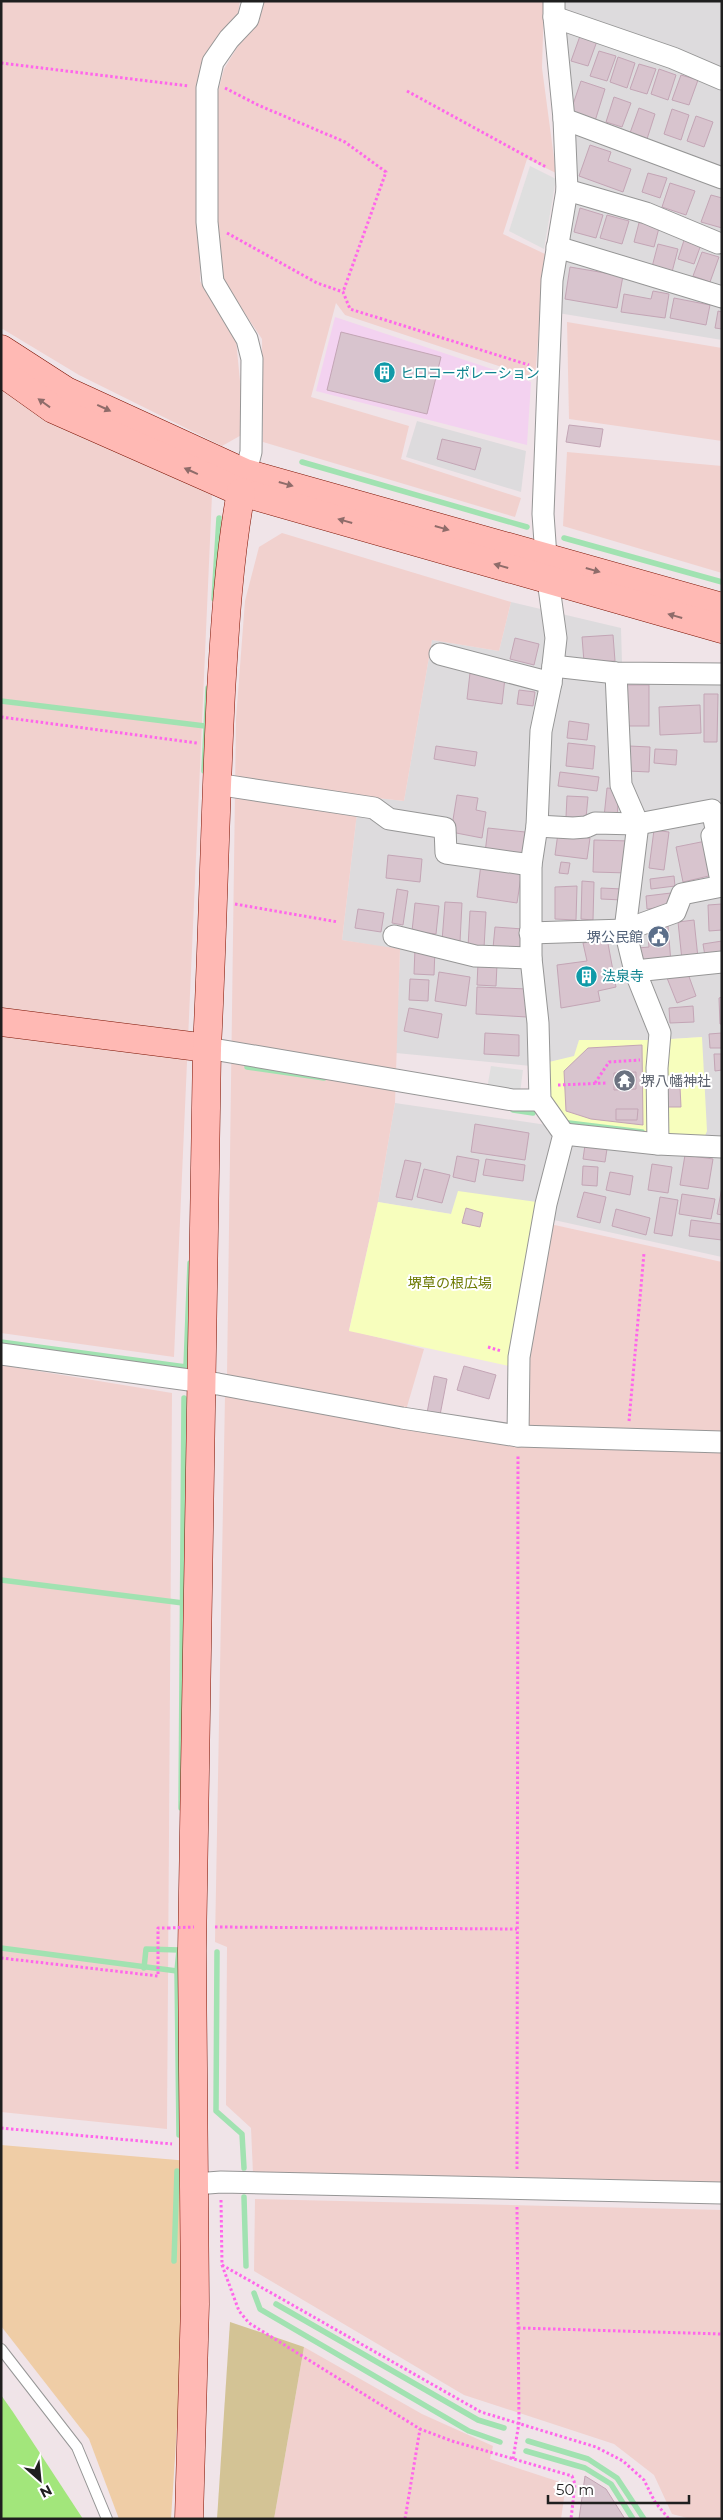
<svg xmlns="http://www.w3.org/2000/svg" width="723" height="2520" viewBox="0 0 723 2520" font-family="Montserrat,'Noto Sans JP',sans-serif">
<rect width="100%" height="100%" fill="#f0e4e8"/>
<!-- residential -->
<g fill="#dddbdd">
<polygon points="564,1 722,1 722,340 558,313"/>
<polygon points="417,421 526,451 521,492 406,457"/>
<polygon points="511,602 621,628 622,663 722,666 722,1257 554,1220 451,1214 378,1202 395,1103 547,1125 547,1131 562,1138 702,1037 655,1040 531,1066 396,1053 400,950 342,940 359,796 404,801 432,640 499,651"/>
</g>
<!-- commercial -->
<polygon fill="#f3d2f0" points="335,317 531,382 527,445 316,391"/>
<!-- farmland -->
<g fill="#f1d1ce">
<polygon points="1,1 240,1 238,14 203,58 199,99 200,281 236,340 245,433 222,446 79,375 1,328"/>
<polygon points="264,1 544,1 542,68 556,173 527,159 503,234 545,254 535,378 345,315 336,303 311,397 409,426 401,459 521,498 515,517 263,442 262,339 221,278 216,239 218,92 224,69 238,46 257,25"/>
<polygon points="567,322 722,348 722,441 569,419"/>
<polygon points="1,388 107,446 212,495 174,1357 1,1333"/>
<polygon points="567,452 722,466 722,573 563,526"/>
<polygon points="282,533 511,602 499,651 432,640 404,801 359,796 342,940 400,949 395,1103 378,1202 349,1330 424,1349 406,1410 227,1375 236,719 245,601 259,547"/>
<polygon points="550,1224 722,1262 722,1410 718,1451 722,1451 722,2183 253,2174 251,2128 226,2105 227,1947 215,1942 225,1396 528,1447 526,1359"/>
<polygon points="1,1365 172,1393 167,2129 1,2112"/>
<polygon points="255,2199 722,2210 722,2519 691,2519 672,2514 654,2475 614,2444 464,2395 254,2271"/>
<polygon points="304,2347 422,2414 493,2446 490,2459 566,2484 561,2519 274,2519"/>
</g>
<!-- grass -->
<polygon fill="#efcda6" points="1,2145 189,2161 186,2288 171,2519 119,2519 89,2439 1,2326"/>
<!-- forest -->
<polygon fill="#d3c395" points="230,2322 304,2347 274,2519 217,2519"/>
<!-- park -->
<g fill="#f7febd">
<polygon points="702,1037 707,1131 702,1143 567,1129 548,1101 549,1062 574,1056 579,1040 655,1040"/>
<polygon points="458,1191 537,1202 509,1366 349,1331 378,1202 451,1214"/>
</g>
<!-- pitch -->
<polygon fill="#a2e67b" points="1,2395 13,2412 83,2519 1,2519"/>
<!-- parking -->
<g fill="#dfdfdf">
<polygon points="530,166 556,179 544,249 509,231"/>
<polygon points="491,1066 523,1070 520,1093 487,1089"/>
</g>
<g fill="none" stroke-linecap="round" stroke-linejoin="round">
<!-- stream -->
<g stroke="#a1e2b1" stroke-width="5.5">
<polyline points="302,462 527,527"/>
<polyline points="564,538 722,582"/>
<polyline points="214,599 219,518"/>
<polyline points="1,701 205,726"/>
<polyline points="204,771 208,688"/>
<polyline points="247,1067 324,1078"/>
<polyline points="513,1110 533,1113"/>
<polyline points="569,1123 642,1132"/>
<polyline points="1,1342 186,1367 190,1263"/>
<polyline points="1,1580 183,1603"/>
<polyline points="181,1808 184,1398"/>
<polyline points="1,1948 177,1971"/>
<polyline points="179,1950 177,1971 179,2135"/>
<polyline points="217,1952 216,2111 242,2134 244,2168"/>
<polyline points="144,1968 146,1949 179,1950"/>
<polyline points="244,2197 246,2266"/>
<polyline points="174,2261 177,2171"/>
<polyline points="254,2293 260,2309 469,2431 500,2442"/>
<polyline points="276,2304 478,2420 504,2428"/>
<polyline points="528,2441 588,2459 617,2478 644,2519"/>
<polyline points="526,2451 585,2468 611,2484 633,2519"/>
</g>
</g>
<!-- building -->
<g fill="#d8c4ce" stroke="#c3a5b5">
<polygon points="580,36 597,41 588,66 571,61"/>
<polygon points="599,51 616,56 607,81 590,76"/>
<polygon points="618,57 635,63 627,88 610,82"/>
<polygon points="639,64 656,69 647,94 630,89"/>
<polygon points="659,69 676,75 668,100 651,94"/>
<polygon points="681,75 698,80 689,105 672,100"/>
<polygon points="581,81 605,89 595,121 570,113"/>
<polygon points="614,97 631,103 622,127 606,122"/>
<polygon points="639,108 655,114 647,139 630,133"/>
<polygon points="672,109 689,115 681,140 664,134"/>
<polygon points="696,116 713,122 704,147 687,141"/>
<polygon points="590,145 611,152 608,161 631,169 623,192 579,176"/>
<polygon points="648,173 667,178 660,198 642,192"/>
<polygon points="670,183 695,191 686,215 662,207"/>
<polygon points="711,195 722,198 722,228 701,222"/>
<polygon points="580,208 603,215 596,238 574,232"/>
<polygon points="607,215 629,221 622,244 600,238"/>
<polygon points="640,219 660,224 654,247 634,242"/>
<polygon points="686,234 703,239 694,264 678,259"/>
<polygon points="658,244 678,249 672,272 652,267"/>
<polygon points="702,252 719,257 710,282 693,276"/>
<polygon points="570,267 623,276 617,308 565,299"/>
<polygon points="653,291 669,294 665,318 621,312 624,294 651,299"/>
<polygon points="674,298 710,305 706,325 670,318"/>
<polygon points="718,311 722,312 722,329 715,328"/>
<polygon points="341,332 441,357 427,414 327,390"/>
<polygon points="569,425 603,429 600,447 566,442"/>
<polygon points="442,439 481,448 475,470 437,459"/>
<polygon points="613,635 615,661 584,662 582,637"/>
<polygon points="515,638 539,644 534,665 510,659"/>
<polygon points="470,673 505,678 502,704 467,699"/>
<rect x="623" y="685" width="26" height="41"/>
<polygon points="519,690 535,692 533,706 517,704"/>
<polygon points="704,694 718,694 717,742 704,742"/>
<polygon points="700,705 701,733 660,735 659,707"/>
<polygon points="569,721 589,724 587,740 567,738"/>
<polygon points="568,743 595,746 593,769 566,766"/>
<polygon points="436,746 477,752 475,766 434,759"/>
<polygon points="629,746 650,747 649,772 628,771"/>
<polygon points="655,749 677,750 676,765 654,763"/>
<polygon points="560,772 599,777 597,791 558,786"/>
<polygon points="607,788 619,789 617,818 604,817"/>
<polygon points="457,795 478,798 476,810 486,812 482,838 451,832"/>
<polygon points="567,796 588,797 586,818 566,817"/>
<polygon points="488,828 525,832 522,857 485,853"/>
<polygon points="654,830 669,832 664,870 649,868"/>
<polygon points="558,833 590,838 587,859 555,855"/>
<polygon points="594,840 630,841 628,873 593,872"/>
<polygon points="706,841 713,875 683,882 676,847"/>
<polygon points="388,855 422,859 420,882 386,878"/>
<polygon points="561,862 570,863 568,874 559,873"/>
<polygon points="481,864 522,870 517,903 477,897"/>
<polygon points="674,876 675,886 651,889 650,879"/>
<polygon points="582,881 594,882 593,920 581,919"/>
<polygon points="577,886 576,920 555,919 555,887"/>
<polygon points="601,888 623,889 622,900 601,899"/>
<polygon points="397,889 408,891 403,925 392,923"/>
<polygon points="671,893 672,906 647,909 646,896"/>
<polygon points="445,902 462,903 460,942 442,941"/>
<polygon points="415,903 439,906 436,934 412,931"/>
<polygon points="722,904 722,930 709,931 708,905"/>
<polygon points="358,909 384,913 381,932 355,928"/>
<polygon points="470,911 486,912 484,948 468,947"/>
<polygon points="694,920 698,958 682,960 678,922"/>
<polygon points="668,926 671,963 640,966 638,948 649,947 647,928"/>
<polygon points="495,927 523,929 522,950 493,948"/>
<polygon points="607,938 616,987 598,991 600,1001 561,1008 557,965 587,961 583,943"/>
<polygon points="722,941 722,953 705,956 703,944"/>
<polygon points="415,948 435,949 434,975 414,974"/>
<polygon points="478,963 497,964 496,986 477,985"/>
<polygon points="687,971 696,996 677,1003 667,978"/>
<polygon points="439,972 470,977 466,1006 435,1001"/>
<polygon points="410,979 429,980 428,1001 409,1000"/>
<polygon points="477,987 528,989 527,1017 476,1014"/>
<polygon points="722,997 722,1024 720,1024 719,998"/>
<polygon points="693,1006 694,1022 670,1023 669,1008"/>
<polygon points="409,1008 442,1014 438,1038 404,1031"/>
<polygon points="485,1033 519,1035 519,1056 484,1054"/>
<polygon points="722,1033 722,1048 710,1048 709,1034"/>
<polygon points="642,1045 643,1125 591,1119 566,1111 564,1071 588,1048"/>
<polygon points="714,1054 722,1054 722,1070 715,1071"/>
<polygon points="636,1072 636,1089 614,1090 614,1073"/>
<polygon points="666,1087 680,1087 681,1107 666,1107"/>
<polygon points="616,1109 638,1109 637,1120 616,1120"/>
<polygon points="475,1124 529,1133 525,1160 471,1152"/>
<polygon points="585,1145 607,1149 605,1162 583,1159"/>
<polygon points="685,1155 713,1159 708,1189 680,1185"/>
<polygon points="457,1156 479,1160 475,1182 453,1177"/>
<polygon points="486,1159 525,1165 523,1181 483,1175"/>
<polygon points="405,1160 421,1163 412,1200 396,1197"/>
<polygon points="652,1164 672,1167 668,1193 648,1190"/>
<polygon points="583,1166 598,1167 597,1186 582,1185"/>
<polygon points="424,1169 450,1175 442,1203 417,1197"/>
<polygon points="610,1172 633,1176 630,1195 606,1190"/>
<polygon points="722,1187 722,1215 717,1214"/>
<polygon points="584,1192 606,1197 600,1223 577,1217"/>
<polygon points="682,1194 715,1199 711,1219 679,1214"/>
<polygon points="660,1197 678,1200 672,1236 654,1233"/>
<polygon points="466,1208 483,1213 480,1227 462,1223"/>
<polygon points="616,1209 650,1218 646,1235 612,1226"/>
<polygon points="691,1220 722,1224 722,1240 689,1236"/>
<polygon points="464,1366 496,1375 489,1399 457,1390"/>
<polygon points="434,1376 447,1379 440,1415 427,1413"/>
<polygon points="585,2476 606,2489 625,2519 579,2519"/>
</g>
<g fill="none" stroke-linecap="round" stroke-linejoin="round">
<defs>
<polyline id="lane" points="1,2349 77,2447 107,2519"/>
<g id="street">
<polyline points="554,17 673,58 722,79"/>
<polyline points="564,119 722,178"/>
<polyline points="567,190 646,213 718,243"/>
<polyline points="557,247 722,297"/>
<polyline points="242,487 251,452 252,359 247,339 213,282 207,222 207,88 213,62 229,39 248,19 253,1"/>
<polyline points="546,557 543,514 552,280 567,190 564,119 554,17 554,1"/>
<polyline points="440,654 551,683"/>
<polyline points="553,666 616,673 722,674"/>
<polyline points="616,673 621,785 638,824 625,930 635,971 660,1033 657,1068 658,1144"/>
<polyline points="216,784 374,808 389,819 445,828 446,853 531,865"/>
<polyline points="530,933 625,930 675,912 682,894 722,886 712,836 717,833 712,810 638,824 595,823 586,827 573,828 537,826"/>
<polyline points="394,936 475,956 531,958"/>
<polyline points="635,971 722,962"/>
<polyline points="207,1048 513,1100 540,1100"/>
<polyline points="564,1134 658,1144 722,1147"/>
<polyline points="1,1354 218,1384 402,1418 518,1436 722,1442"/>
<polyline points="518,1436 519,1357 546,1204 564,1134 540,1100 538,1023 531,958 531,865 537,826 541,731 551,683 556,638 548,580"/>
<polyline points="195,2184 221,2182 722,2193"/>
</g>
<g id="secondary">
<polyline points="1,349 66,391 245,473 722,607"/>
<polyline points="1,372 53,409 241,492 722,629"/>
<polyline points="1,1022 207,1048"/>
<path d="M 189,2519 L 195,2304 L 192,1951 L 207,1048 C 213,929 215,810 221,692 C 225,625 229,558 241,492"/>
</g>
</defs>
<!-- lane casing -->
<use href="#lane" stroke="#969696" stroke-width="12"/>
<!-- street casing -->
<use href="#street" stroke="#969696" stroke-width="23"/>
<!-- secondary casing -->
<use href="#secondary" stroke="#7b1100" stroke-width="29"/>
<!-- path -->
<g stroke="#ff66eb" stroke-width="3" stroke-dasharray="2.5 2.5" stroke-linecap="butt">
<polyline points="1,63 189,86"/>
<polyline points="225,88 258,105 345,142 386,172 343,292"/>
<polyline points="407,91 546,167"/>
<polyline points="227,233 317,283 343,292 350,309 529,365"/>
<polyline points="1,717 197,743"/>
<polyline points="235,904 338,922"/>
<polyline points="595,1083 609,1062 640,1060"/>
<polyline points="558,1085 607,1083"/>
<polyline points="488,1347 501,1351"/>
<polyline points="629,1421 644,1253"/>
<polyline points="215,1927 517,1929"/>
<polyline points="1,1958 158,1976 158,1928 168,1928"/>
<polyline points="1,2128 172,2144"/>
<polyline points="517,2169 518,1455"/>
<polyline points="221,2200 222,2265 239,2311 249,2323 420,2429 452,2441 572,2476 575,2484 571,2519"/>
<polyline points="222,2265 481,2412 596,2447 623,2461 644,2480 655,2502 669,2519"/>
<polyline points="518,2328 722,2334"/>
<polyline points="513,2459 519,2423 517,2207"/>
<polyline points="405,2519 420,2429"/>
</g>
<!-- lane -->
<use href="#lane" stroke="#fff" stroke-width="10"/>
<!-- street -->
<use href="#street" stroke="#fff" stroke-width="21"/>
<!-- secondary -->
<use href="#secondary" stroke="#ffb9b4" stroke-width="28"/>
<!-- path-bridge -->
<polyline stroke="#ff66eb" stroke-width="3" stroke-dasharray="2.5 2.5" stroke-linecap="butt" points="168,1928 194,1927"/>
</g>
<!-- one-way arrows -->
<defs><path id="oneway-solid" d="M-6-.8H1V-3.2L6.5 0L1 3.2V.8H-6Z" transform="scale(1.25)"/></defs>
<g fill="#8f6c6a">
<use href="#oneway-solid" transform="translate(44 403) rotate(-144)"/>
<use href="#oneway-solid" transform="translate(104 408) rotate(25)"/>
<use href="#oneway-solid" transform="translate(191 471) rotate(-156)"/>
<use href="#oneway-solid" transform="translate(286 484) rotate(16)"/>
<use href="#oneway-solid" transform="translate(345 521) rotate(-164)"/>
<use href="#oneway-solid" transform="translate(442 528) rotate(16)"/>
<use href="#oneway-solid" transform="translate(501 566) rotate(-164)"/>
<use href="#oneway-solid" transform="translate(593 570) rotate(16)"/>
<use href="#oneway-solid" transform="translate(675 616) rotate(-164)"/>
</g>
<!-- icons -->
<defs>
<symbol id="building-disc" viewBox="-11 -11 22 22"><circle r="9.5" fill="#0f9aa8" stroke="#fff"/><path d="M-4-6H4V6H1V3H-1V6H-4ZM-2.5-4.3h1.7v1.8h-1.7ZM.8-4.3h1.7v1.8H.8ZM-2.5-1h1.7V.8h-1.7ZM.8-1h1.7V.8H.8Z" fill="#fff"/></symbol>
<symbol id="civic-disc" viewBox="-11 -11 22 22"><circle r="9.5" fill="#5c6f8a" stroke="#fff"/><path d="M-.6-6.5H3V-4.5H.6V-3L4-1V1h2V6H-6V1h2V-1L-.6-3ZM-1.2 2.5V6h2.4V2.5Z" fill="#fff"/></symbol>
<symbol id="temple-disc" viewBox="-11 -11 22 22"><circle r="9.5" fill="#6b7280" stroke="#fff"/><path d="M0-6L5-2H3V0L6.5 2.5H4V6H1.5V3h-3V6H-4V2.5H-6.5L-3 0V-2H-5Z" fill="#fff"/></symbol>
</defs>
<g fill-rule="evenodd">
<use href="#building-disc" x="372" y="360" width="25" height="25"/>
<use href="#civic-disc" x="646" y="924" width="25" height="25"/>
<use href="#building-disc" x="574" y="964" width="25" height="25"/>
<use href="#temple-disc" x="612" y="1068" width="25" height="25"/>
</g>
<g text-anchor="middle" stroke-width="4" stroke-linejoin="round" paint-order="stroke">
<!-- culture labels -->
<g font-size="14" fill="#0d838f" stroke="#fff" text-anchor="start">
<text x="400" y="378">ヒロコーポレーション</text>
<text x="602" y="981">法泉寺</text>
</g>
<!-- service labels -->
<g font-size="14" fill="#4e5e75" stroke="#fff" text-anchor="end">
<text x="643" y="942">堺公民館</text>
</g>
<!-- worship labels -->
<g font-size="14" fill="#5b616d" stroke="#fff" text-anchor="start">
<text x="641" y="1086">堺八幡神社</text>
</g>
<!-- park labels -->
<g font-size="14" fill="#6e7b04" stroke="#fff">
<text x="450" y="1288">堺草の根広場</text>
</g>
</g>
<!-- border -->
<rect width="723" height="2520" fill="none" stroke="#1f1f1f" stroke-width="5"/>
<!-- north arrow -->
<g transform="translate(40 2480) rotate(153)" stroke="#ffffff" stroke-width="4" paint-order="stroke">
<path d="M0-4L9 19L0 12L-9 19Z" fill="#1f1f1f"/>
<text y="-8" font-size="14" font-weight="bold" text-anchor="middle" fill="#1f1f1f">N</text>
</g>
<!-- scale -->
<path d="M548 2495v8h141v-8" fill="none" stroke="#1f1f1f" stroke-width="2.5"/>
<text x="556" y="2495" font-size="15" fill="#1f1f1f" stroke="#ffffff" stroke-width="4" paint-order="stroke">50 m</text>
</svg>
